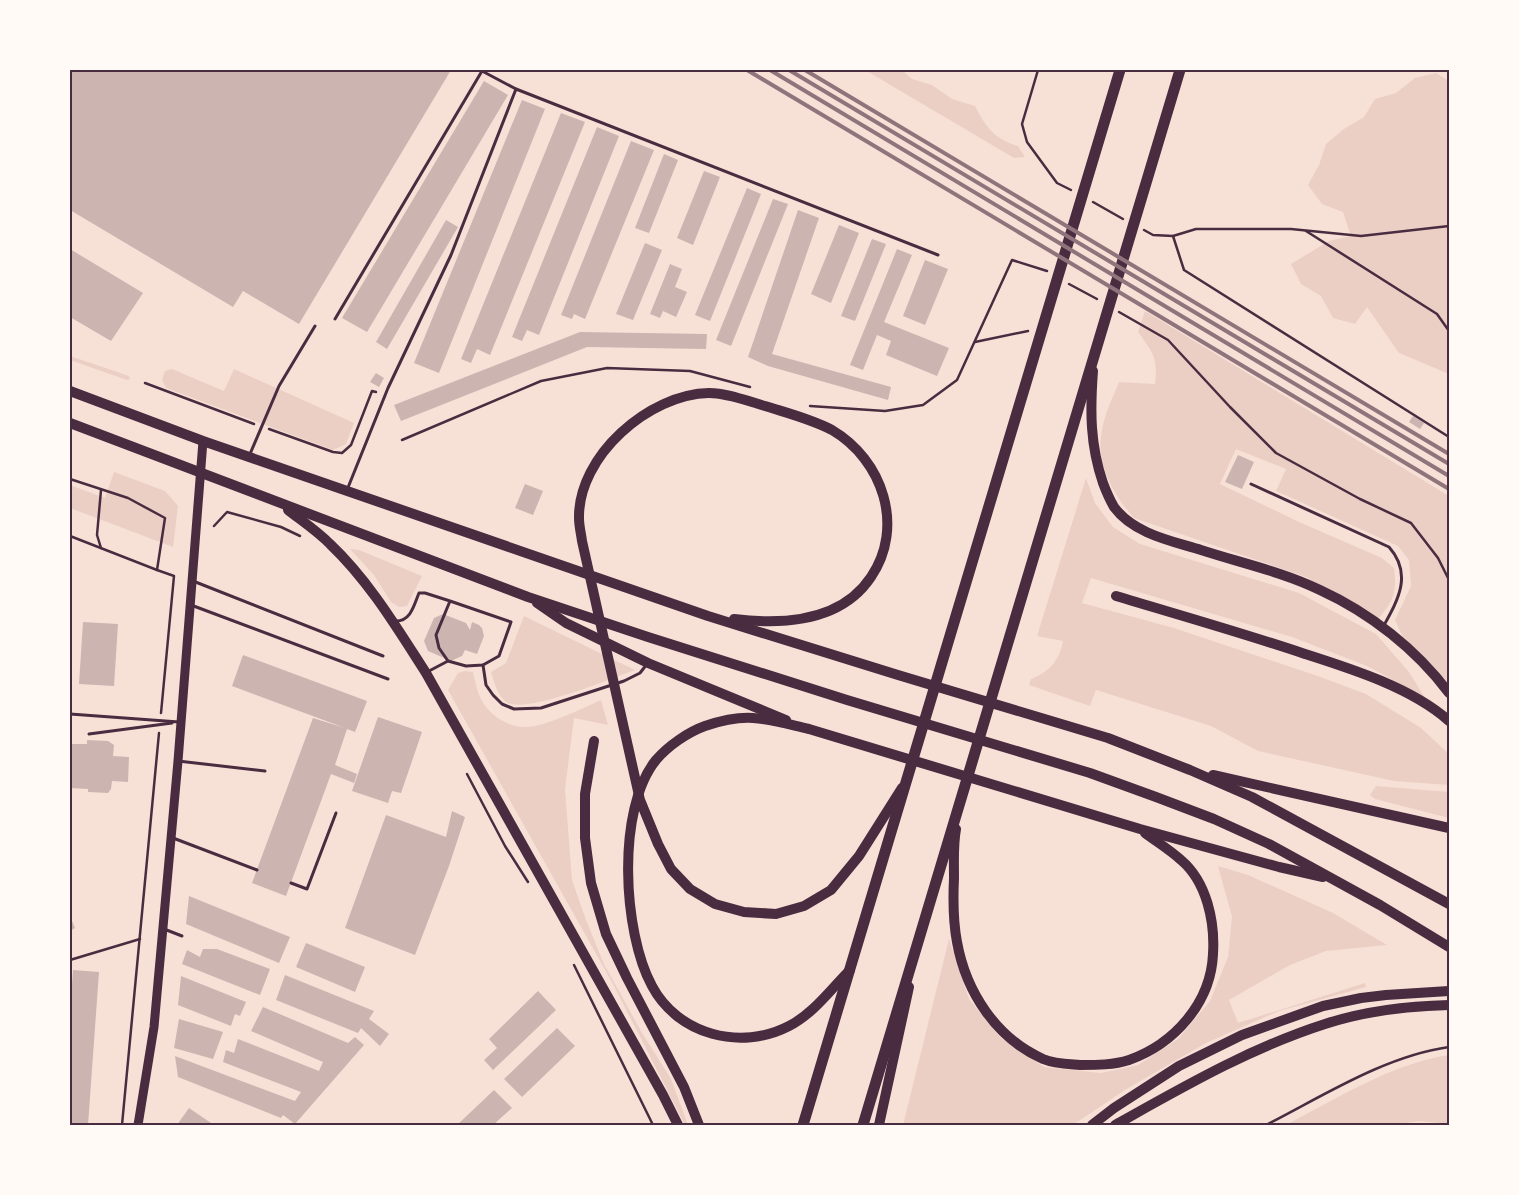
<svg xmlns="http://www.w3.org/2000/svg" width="1519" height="1195" viewBox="0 0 1519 1195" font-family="'DM Sans',sans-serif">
<rect width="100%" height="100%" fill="#f7e1d7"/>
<!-- green -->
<g fill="#ebcfc5">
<path d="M 865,70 L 902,70 L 912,79 L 932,85 L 952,99 L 975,106 C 986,127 994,139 1018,146 L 1025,157 L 1014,158 Z"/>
<polygon points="1436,73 1449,81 1449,374 1399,353 1367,307 1355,324 1333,318 1321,296 1301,284 1291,264 1329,241 1351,236 1343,212 1322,204 1308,185 1319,165 1326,144 1344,129 1364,117 1375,99 1396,93 1415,78"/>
<path d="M 1145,311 L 1449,496 L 1449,688 L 1403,637 L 1395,620 L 1411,586 L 1409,560 L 1398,546 L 1276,491 L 1286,469 L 1236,449 L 1220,484 L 1299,522 L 1382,558 L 1394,568 C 1397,591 1394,600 1379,618 L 1306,577 L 1134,518 C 1113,494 1095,463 1102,430 C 1105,413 1113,397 1119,382 L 1155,384 C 1158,357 1153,353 1138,332 Z"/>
<polygon points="70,356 129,376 130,379 127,380 70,360"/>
<polygon points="172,369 224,391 234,369 354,423 346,444 333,450 166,388 162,380 165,371"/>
<polygon points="114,472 165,491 178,506 173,547 70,508 70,485 105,498"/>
<path d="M 1086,478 L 1095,503 L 1113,527 L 1140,544 L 1299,593 L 1376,634 L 1409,672 L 1427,701 L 1397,682 L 1367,666 L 1292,637 L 1091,578 L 1082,603 L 1174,628 L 1315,675 L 1366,694 L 1421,728 L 1449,754 L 1449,785 L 1394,781 L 1258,751 L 1211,726 L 1096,690 L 1090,706 L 1029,685 L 1031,679 C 1049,672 1060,660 1063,641 L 1037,636 Z"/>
<polygon points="350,549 359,550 422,576 407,606 399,607 391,602 374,575"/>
<path d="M 524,616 L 635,670 C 612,678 525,715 506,702 C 497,695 494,682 491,672 L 506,663 Z"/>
<path d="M 465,671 L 473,672 C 475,681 477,691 481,699 C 489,715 506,726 524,727 C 543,728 583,708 601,700 L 608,725 L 574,718 L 565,789 L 572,880 L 586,920 L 604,964 L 641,1031 L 671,1079 L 688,1125 L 685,1125 L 613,984 L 448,690 L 458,673 Z"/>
<polygon points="1376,786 1449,792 1449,818 1375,799 1370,795"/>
<polygon points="1218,866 1248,875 1333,913 1387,945 1326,951 1290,965 1229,1000 1238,1023 1365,983 1366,987 1279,1011 1206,1043 1125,1090 1073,1125 903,1125 949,939 969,999 999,1036 1044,1067 1101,1073 1138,1065 1178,1039 1210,1001 1228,957 1232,917"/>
<path d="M 1449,1055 L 1449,1124 L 1420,1121 L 1389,1125 L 1286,1125 C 1336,1099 1393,1063 1449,1055 Z"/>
</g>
<!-- building -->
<g fill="#ccb4b1">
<polygon points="70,70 451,70 299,324 243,291 233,307 70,210"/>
<polygon points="484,81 508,95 367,332 342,318"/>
<polygon points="522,100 545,109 439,373 414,363"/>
<polygon points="561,113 585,122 490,355 477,349 471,363 461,359"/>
<polygon points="597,127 619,136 539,335 527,330 522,341 512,337"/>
<polygon points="631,141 654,150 585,319 574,314 572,319 561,315"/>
<polygon points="664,154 678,160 649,233 635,228"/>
<polygon points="704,171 720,177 693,245 677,238"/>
<polygon points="747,188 761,194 710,321 695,315"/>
<polygon points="773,199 788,204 731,346 716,340"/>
<polygon points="798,210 819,218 772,354 891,387 888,400 768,366 748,357"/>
<polygon points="446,220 458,227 387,349 376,342"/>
<polygon points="839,225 859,233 831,303 811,294"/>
<polygon points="872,239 886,244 855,321 841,316"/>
<polygon points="645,243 662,250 633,320 616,314"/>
<polygon points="70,249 143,293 111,341 70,317"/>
<polygon points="897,249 912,255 884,322 949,348 937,376 886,355 891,341 877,335 863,370 850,365"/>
<polygon points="925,260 948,269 925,325 903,316"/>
<polygon points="670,264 682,269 675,287 687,292 676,317 663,311 660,318 650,314"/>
<polygon points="580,332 707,334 706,349 587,347 401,421 394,405"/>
<polygon points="376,373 384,378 379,387 370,382"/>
<polygon points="1413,416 1424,423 1420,429 1409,422"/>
<polygon points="1238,455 1254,462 1242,489 1225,482"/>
<polygon points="525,484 543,491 533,515 515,508"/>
<polygon points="443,614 466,623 470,630 472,622 479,625 482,628 484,636 477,654 465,650 462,656 451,661 428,651 424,641 434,618"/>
<polygon points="83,622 118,624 114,686 79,684"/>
<polygon points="243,655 367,701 355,732 347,729 335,765 357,774 354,783 331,774 286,896 252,883 313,718 345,728 232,686"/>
<polygon points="378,717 422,732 401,793 392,791 388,803 352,791"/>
<polygon points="87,740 108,741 114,745 113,756 129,757 128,782 112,781 111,789 108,793 88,792 88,789 70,788 72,744 87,744"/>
<polygon points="452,811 465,817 449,866 415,955 345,928 386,815 446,837"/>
<polygon points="189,896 290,937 279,963 186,924"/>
<polygon points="70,916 75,928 70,931"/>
<polygon points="306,943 365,967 355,992 296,967"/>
<polygon points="203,949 217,949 270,969 260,995 182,964 187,950 200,957"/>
<polygon points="73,970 99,972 88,1125 70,1125 70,1013"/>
<polygon points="285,975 374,1011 369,1019 389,1034 380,1046 361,1028 358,1033 276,1000"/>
<polygon points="181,976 246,1002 240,1016 235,1014 231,1026 178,1005"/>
<polygon points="538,991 556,1010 493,1070 484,1060 497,1048 489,1039"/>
<polygon points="263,1007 348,1043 355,1037 364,1045 295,1124 283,1115 281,1118 178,1077 175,1056 295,1101 301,1092 223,1062 226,1050 234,1053 238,1039 319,1071 323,1062 251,1031"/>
<polygon points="179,1019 223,1032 213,1059 174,1048"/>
<polygon points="557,1028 575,1046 522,1097 504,1079"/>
<polygon points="494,1090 512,1108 493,1125 457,1125"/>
<polygon points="189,1108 214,1125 177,1125"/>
</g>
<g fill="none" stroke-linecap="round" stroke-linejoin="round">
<!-- path -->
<g stroke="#4a2c40" stroke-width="2.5">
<polyline points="1038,70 1022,124 1027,142 1057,183 1071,190"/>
<polyline points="1093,202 1123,219"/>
<polyline points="1144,230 1153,235 1173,236 1196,229 1291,229 1361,236 1449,226"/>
<polyline points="1306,231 1437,314 1449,331"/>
<polyline points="1173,236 1184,270 1449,437"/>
<polyline points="1069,284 1097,299"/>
<polyline points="1119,312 1168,340 1230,407 1276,453 1360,499 1411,523 1438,558 1449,580"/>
<polyline points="975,342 1028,331"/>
<polyline points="145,383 254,424"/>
<polyline points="810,406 885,411 923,405 957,380 1012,260 1047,271"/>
<polyline points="269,429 333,452 342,453 351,445 372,391 376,392"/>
<polyline points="402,440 541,381 607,368 690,371 750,387"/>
<polyline points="70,479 128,498 165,518 157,570 70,536"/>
<polyline points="214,526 227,512 281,527 300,536"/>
<polyline points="101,548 97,535 101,490"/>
<polyline points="157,570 174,576 161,713"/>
<polyline points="467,774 505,846 528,882"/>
<polyline points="70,960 140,939"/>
<polyline points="574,965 653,1125"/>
<polyline points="122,1125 159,733"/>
<path d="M 1266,1125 C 1323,1096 1385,1056 1449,1047"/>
</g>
<!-- service -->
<g stroke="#4a2c40" stroke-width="3">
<polyline points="335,319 482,71 516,89"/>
<polyline points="250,454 279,386 315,326"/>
<path d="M 1251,484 L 1389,547 C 1413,574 1398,600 1383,627"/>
<polyline points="347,490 388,388 451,255 516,89 938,255"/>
<polyline points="193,581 383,656"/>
<polyline points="191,605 388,679"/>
<path d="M 396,621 C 411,621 414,605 419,593 L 425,593 L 450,601 L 436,635 L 439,648 L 448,661 L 466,666 L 483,665 L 499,656 L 511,622 L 450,601"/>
<polyline points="483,665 486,685 493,695 502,704 514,709 541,708 624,681 640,673 647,664"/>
<polyline points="429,671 448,661"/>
<polyline points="70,714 179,722"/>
<polyline points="89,734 172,723"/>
<polyline points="178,761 265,771"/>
<polyline points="173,838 257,870"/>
<polyline points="291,883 307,889 336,813"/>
<polyline points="164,929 182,936"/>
</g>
<!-- tertiary -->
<polyline stroke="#4a2c40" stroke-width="9" points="138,1125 154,1027 178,761 203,441"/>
<!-- primary -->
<g stroke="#4a2c40" stroke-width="10">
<path d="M 1093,371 C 1090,411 1090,445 1103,483 C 1106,491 1110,500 1114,507 C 1134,534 1172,541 1201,550 C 1241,563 1283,572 1320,590 C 1370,613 1416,649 1449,693"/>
<polyline points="70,391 203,441 708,616 898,675 1108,738 1190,770 1252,797 1449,904"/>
<polyline points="70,423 528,597 648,637 847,700 1090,773 1156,797 1214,819 1269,844 1380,905 1449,947"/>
<path d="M 288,510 C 302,521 317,531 330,544 C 369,581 397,628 426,673 L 663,1095 L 678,1125"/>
<path d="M 1116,596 C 1179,615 1243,633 1305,654 C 1352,669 1412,688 1449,721"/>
<polyline points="537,603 566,623 648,663 786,720"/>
<path d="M 734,619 C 783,625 841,622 871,577 C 905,527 883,460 832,430 C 811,419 787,413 765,406 C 747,401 728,393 709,393 C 649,394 578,456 579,518 C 579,526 581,533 582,541 L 640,800 L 658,844 L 671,869 L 690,889 L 715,904 L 744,912 L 776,914 L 804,906 L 831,890 L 859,856 L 902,788"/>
<polyline points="594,741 585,794 585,838 591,883 606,934 627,978 684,1087 699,1125"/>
<polyline points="1213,775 1449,828"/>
<path d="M 956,829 C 953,845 954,862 954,878 C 953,899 953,921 957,942 C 966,992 996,1038 1043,1059 C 1055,1064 1068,1064 1080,1065 C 1096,1065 1114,1065 1129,1060 C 1174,1044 1211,1003 1213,954 C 1215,922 1207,882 1181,860 C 1170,850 1157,842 1145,833"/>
<path d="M 850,970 C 831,989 813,1014 789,1026 C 741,1051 678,1035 652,986 C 623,933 616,809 656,760 C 668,746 688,732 705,726 C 720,721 738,717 753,718 C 772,719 791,725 809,729 L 1140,829 L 1279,867 L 1323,877"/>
<polyline points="879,1125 909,987"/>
<polyline points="1092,1125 1114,1108 1179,1066 1242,1035 1323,1006 1361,998 1386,995 1449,991"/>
<path d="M 1115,1125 C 1183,1087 1250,1048 1325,1024 C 1365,1011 1407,1006 1449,1005"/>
</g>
<!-- trunk -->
<g stroke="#4a2c40" stroke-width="11">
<polyline points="803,1125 1120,70"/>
<polyline points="863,1125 1180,70"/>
</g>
<!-- rail -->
<g stroke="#8f747c" stroke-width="4">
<polyline points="747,70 1449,489"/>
<polyline points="770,70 1449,476"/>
<polyline points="789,70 1449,464"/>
<polyline points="805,70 1449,454"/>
</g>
</g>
<!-- border -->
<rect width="1519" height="1195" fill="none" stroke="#fffaf5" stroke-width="142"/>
<rect x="71" y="71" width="1377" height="1053" fill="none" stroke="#4a2c40" stroke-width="2"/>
</svg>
